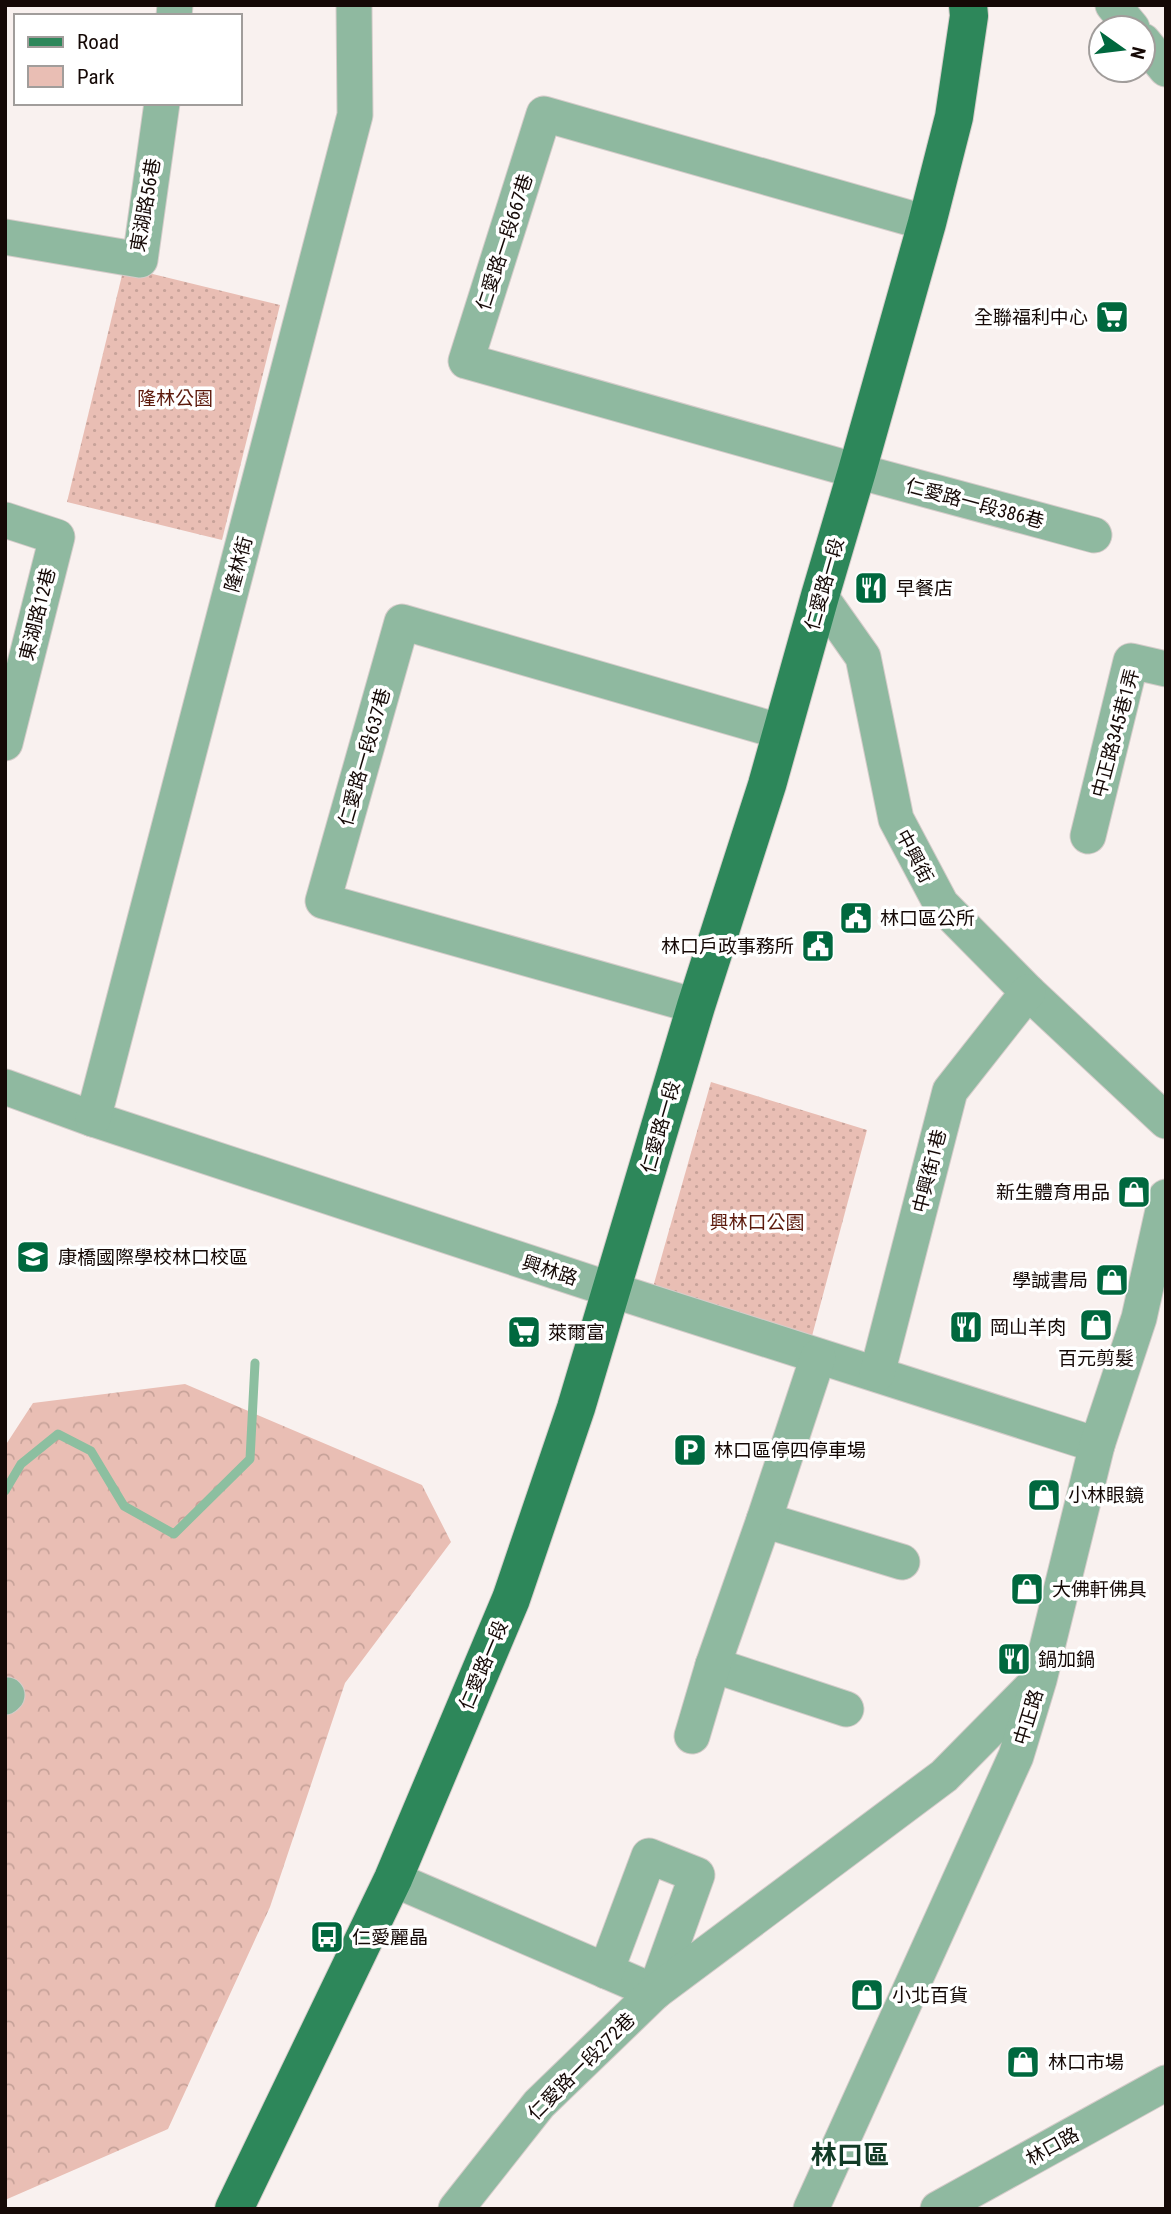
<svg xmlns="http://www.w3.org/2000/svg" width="1171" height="2214" viewBox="0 0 1171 2214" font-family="'Roboto Condensed','Noto Sans TC',sans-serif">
<defs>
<pattern id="green-dots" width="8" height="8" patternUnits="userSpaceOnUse" patternTransform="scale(1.75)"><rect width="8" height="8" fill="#e9beb4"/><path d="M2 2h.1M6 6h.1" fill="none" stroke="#c7a299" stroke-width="1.8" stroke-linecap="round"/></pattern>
<pattern id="forest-crowns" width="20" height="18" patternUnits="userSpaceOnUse" patternTransform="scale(1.75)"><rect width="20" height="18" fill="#e9beb4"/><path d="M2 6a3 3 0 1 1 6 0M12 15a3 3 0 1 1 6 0" fill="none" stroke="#c7a299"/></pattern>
</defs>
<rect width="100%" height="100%" fill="#f9f1ef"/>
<!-- green -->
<g fill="url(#green-dots)">
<polygon points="124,267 280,305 222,540 67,502"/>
<polygon points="711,1082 867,1130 812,1336 653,1287"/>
</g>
<!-- forest -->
<polygon fill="url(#forest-crowns)" points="185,1384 422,1485 451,1542 345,1683 270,1907 168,2129 5,2200 5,1446 33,1403"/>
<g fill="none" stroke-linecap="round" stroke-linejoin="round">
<!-- stream -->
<polyline stroke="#8cbfa0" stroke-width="9" points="5,1491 21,1464 58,1434 91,1451 124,1506 174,1534 250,1459 255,1363"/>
<defs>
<g id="minor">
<polyline points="1113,5 1132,28"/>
<polyline points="174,16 175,5"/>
<polyline points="1143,41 1166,69"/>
<polyline points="927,223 544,114 466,361 857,471 1094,535"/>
<polyline points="5,237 140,260 162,103"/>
<polyline points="5,520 57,537 5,743"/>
<polyline points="820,596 863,657 896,819 941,904 1028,992 1166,1121"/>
<polyline points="1088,836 1131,661 1166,669"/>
<polyline points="696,1006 323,901 402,622 782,732"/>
<polyline points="5,1087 93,1119 612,1290 1097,1445"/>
<polyline points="93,1119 355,115 354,5"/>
<polyline points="877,1374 950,1091 1028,992"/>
<polyline points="764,1520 902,1562"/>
<polyline points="713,1665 846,1709"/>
<polyline points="5,1697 7,1695"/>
<polyline points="692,1736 713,1665 764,1520 818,1357"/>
<polyline points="393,1879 655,1992"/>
<polyline points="606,1971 649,1856 697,1875 655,1992"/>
<polyline points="456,2209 539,2104 655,1992 944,1776 1034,1685"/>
<polyline points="811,2209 1016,1756 1039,1680 1097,1445 1139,1318 1166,1197"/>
<polyline points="938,2209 1166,2083"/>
</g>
<polyline id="major" points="234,2209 393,1879 511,1599 576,1408 696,1006 767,785 820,596 857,471 927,223 954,117 969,16 968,5"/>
</defs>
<!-- minor casing -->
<use href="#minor" stroke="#d5ccca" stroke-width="37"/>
<!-- major casing -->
<use href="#major" stroke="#d5ccca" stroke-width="40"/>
<!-- minor -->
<use href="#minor" stroke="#8fb9a0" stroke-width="35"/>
<!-- major -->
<use href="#major" stroke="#2d875a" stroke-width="38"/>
</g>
<!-- icons -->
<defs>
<symbol id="supermarket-square" viewBox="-11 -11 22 22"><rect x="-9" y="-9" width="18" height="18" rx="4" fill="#00683e" stroke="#fff"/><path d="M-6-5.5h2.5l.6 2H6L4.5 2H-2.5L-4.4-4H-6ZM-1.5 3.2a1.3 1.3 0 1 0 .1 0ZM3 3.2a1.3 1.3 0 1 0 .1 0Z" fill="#fff"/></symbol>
<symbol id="restaurant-square" viewBox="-11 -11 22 22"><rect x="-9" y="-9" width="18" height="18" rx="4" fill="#00683e" stroke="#fff"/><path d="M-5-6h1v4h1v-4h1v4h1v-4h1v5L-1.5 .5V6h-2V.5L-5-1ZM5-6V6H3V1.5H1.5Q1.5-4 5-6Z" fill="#fff"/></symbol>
<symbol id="civic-square" viewBox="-11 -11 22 22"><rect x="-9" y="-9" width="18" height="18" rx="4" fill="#00683e" stroke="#fff"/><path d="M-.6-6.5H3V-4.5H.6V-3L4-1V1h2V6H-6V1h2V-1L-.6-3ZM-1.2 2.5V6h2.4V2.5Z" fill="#fff"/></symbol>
<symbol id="shop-square" viewBox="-11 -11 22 22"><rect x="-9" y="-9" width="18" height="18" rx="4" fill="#00683e" stroke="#fff"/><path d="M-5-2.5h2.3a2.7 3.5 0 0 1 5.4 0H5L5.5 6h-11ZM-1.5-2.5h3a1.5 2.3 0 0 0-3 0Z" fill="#fff"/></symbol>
<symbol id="school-square" viewBox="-11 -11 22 22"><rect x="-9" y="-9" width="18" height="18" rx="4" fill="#00683e" stroke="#fff"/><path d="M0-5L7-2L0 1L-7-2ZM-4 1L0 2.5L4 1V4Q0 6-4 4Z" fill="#fff"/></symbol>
<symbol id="parking-square" viewBox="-11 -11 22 22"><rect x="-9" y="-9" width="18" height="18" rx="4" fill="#00683e" stroke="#fff"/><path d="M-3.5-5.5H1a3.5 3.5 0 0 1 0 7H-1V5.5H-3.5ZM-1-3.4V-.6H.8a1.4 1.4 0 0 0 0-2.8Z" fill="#fff"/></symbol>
<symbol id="bus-square" viewBox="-11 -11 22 22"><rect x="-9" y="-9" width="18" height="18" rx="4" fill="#00683e" stroke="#fff"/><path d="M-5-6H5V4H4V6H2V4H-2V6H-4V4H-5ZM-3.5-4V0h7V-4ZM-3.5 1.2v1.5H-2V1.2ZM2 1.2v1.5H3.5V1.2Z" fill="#fff"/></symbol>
</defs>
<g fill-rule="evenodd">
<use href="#supermarket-square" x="1093" y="298" width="38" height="38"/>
<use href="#restaurant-square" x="852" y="569" width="38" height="38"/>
<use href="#civic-square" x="837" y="899" width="38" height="38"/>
<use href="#civic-square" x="799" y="927" width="38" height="38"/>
<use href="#shop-square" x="1115" y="1173" width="38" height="38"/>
<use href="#school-square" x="14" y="1238" width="38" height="38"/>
<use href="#shop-square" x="1093" y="1261" width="38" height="38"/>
<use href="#shop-square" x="1077" y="1306" width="38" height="38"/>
<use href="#restaurant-square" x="947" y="1308" width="38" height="38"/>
<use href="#supermarket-square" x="505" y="1313" width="38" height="38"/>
<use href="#parking-square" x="671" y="1431" width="38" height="38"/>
<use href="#shop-square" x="1025" y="1476" width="38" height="38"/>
<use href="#shop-square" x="1008" y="1570" width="38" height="38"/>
<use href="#restaurant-square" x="995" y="1640" width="38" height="38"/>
<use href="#bus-square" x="308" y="1918" width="38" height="38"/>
<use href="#shop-square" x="848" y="1976" width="38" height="38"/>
<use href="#shop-square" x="1004" y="2043" width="38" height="38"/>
</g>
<g text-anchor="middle" stroke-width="7" stroke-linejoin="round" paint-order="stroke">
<!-- street labels -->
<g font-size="19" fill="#150906" stroke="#fff">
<text transform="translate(145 205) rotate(-80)" y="7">東湖路56巷</text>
<text transform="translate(504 242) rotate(-72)" y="7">仁愛路一段667巷</text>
<text transform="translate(975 503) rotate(15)" y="7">仁愛路一段386巷</text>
<text transform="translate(238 564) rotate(-75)" y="7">隆林街</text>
<text transform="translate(824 584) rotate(-74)" y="7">仁愛路一段</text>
<text transform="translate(37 614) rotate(-76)" y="7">東湖路12巷</text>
<text transform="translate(1115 733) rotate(-75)" y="7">中正路345巷1弄</text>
<text transform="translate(364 757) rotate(-74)" y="7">仁愛路一段637巷</text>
<text transform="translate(915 856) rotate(62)" y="7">中興街</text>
<text transform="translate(660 1127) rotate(-74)" y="7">仁愛路一段</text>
<text transform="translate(929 1171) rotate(-76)" y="7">中興街1巷</text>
<text transform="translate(550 1270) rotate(18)" y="7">興林路</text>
<text transform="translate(483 1665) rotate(-67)" y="7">仁愛路一段</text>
<text transform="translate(1028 1717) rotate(-73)" y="7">中正路</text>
<text transform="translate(581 2066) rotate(-45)" y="7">仁愛路一段272巷</text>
<text transform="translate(1052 2146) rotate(-29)" y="7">林口路</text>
</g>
<!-- poi labels -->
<g font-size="19" fill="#150906" stroke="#fff" text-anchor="start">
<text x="1088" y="324" text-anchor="end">全聯福利中心</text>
<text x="896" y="595">早餐店</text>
<text x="880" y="925">林口區公所</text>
<text x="794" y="953" text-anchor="end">林口戶政事務所</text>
<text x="1110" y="1199" text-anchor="end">新生體育用品</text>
<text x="58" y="1264">康橋國際學校林口校區</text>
<text x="1088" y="1287" text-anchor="end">學誠書局</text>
<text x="990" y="1334">岡山羊肉</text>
<text x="548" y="1339">萊爾富</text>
<text x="1096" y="1365" text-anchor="middle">百元剪髮</text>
<text x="714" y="1457">林口區停四停車場</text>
<text x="1068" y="1502">小林眼鏡</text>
<text x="1052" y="1596">大佛軒佛具</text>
<text x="1038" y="1666">鍋加鍋</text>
<text x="352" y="1944">仁愛麗晶</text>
<text x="892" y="2002">小北百貨</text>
<text x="1048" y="2069">林口市場</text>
</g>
<!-- park labels -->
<g font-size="19" fill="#5c1a0c" stroke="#fff">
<text x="175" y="405">隆林公園</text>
<text x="757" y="1229">興林口公園</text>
</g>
<!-- district labels -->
<g font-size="26" font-weight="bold" fill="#133c27" stroke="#fff">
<text x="850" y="2164">林口區</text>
</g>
</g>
<!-- border -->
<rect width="1171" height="2214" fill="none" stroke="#150906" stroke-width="14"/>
<!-- legend -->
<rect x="14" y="14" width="228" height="91" fill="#ffffff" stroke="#a19d9b" stroke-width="2"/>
<rect x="28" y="37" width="35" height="10" fill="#2d875a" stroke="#a19d9b" stroke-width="2"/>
<text x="77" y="49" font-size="21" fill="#150906">Road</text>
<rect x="28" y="66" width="35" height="21" fill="#e9beb4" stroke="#a19d9b" stroke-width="2"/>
<text x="77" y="84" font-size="21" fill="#150906">Park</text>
<!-- north arrow -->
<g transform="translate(1122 49) rotate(104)"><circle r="33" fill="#ffffff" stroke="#a19d9b" stroke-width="2"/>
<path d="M0-5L12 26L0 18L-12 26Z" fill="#00683e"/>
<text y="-10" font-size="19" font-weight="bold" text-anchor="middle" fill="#150906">N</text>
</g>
</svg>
